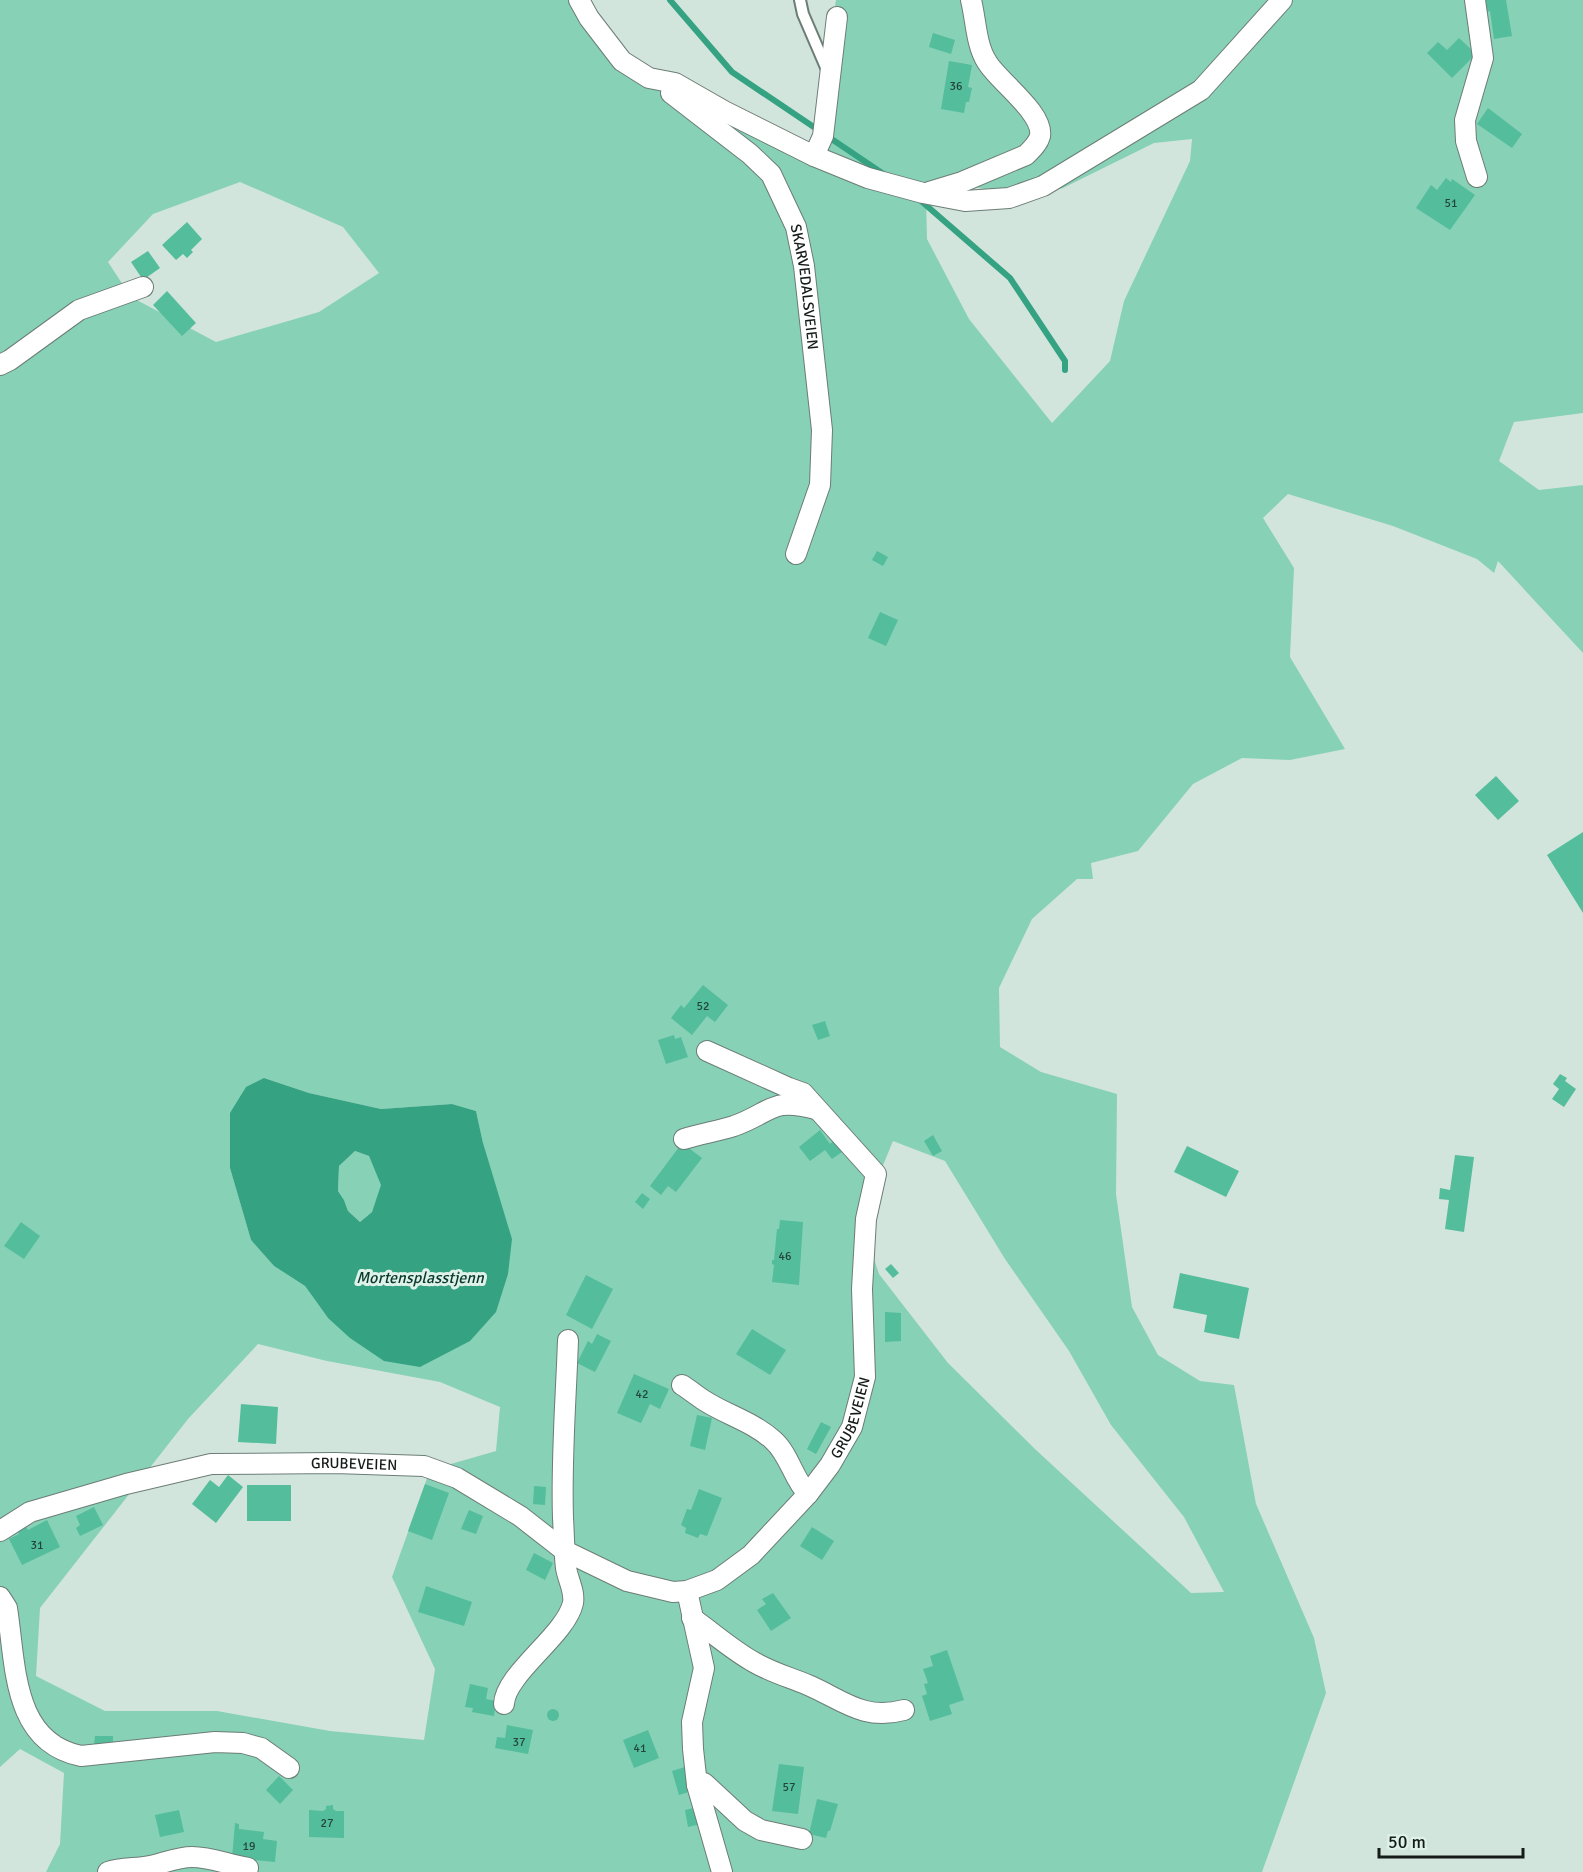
<svg xmlns="http://www.w3.org/2000/svg" width="1583" height="1872" viewBox="0 0 1583 1872" font-family="Signika,sans-serif">
<rect width="100%" height="100%" fill="#d2e5dd"/>
<!-- green -->
<g fill="#87d1b7" fill-rule="evenodd">
<path d="M 0,0 L 580,0 L 619,51 L 714,108 L 810,149 L 836,0 L 1583,0 L 1583,413 L 1514,422 L 1499,461 L 1539,490 L 1583,485 L 1583,653 L 1498,561 L 1494,573 L 1477,559 L 1393,526 L 1288,494 L 1263,518 L 1294,568 L 1290,657 L 1345,749 L 1290,760 L 1242,758 L 1193,784 L 1138,851 L 1091,863 L 1093,879 L 1077,879 L 1032,919 L 999,988 L 1000,1047 L 1041,1072 L 1117,1094 L 1116,1194 L 1132,1307 L 1158,1355 L 1200,1381 L 1234,1385 L 1256,1504 L 1314,1638 L 1326,1693 L 1262,1872 L 46,1872 L 60,1844 L 64,1773 L 20,1749 L 0,1767 ZM 1192,139 L 1190,161 L 1124,301 L 1110,361 L 1052,423 L 969,319 L 927,239 L 926,197 L 974,187 L 1026,197 L 1063,188 L 1154,143 ZM 240,182 L 343,227 L 379,273 L 319,312 L 216,342 L 131,297 L 108,262 L 153,214 ZM 264,1078 L 309,1093 L 381,1109 L 452,1104 L 476,1111 L 483,1143 L 328,1318 L 305,1286 L 274,1266 L 251,1240 L 230,1168 ZM 893,1141 L 945,1161 L 1005,1259 L 1069,1351 L 1111,1425 L 1184,1517 L 1224,1592 L 1191,1593 L 1036,1450 L 948,1363 L 879,1274 L 861,1219 ZM 258,1344 L 327,1361 L 440,1382 L 500,1407 L 496,1451 L 430,1470 L 392,1577 L 435,1669 L 424,1740 L 330,1731 L 217,1711 L 105,1711 L 36,1676 L 40,1608 L 188,1419 Z"/>
<polygon points="355,1151 369,1156 382,1185 372,1212 360,1222 348,1211 344,1200 338,1191 339,1166"/>
</g>
<!-- water -->
<path fill="#35a282" fill-rule="evenodd" d="M 264,1078 L 309,1093 L 381,1109 L 452,1104 L 476,1111 L 483,1143 L 512,1239 L 508,1274 L 496,1312 L 470,1341 L 420,1367 L 384,1361 L 350,1338 L 328,1318 L 305,1286 L 274,1266 L 251,1240 L 230,1168 L 230,1113 L 246,1087 ZM 355,1151 L 369,1156 L 381,1185 L 372,1212 L 360,1222 L 348,1211 L 344,1200 L 338,1191 L 339,1166 Z"/>
<g fill="none" stroke-linecap="round" stroke-linejoin="round">
<!-- stream -->
<g stroke="#35a282" stroke-width="6">
<polyline points="670,0 732,72 885,175"/>
<polyline points="920,200 1010,278 1065,361 1065,370"/>
</g>
</g>
<!-- building -->
<g fill="#54bd9c">
<polygon points="1483,0 1506,0 1512,36 1494,39 1490,11 1485,12"/>
<polygon points="933,33 955,40 951,54 929,47"/>
<polygon points="1459,38 1476,54 1452,78 1427,53 1438,42 1447,50"/>
<polygon points="949,61 972,65 968,87 972,88 969,102 966,102 964,113 941,109"/>
<polygon points="1488,108 1522,134 1512,148 1477,124"/>
<polygon points="1446,178 1451,182 1452,179 1475,195 1450,230 1416,208 1431,185 1437,190"/>
<polygon points="187,222 202,239 191,250 193,252 187,258 183,254 176,260 162,245"/>
<polygon points="148,251 160,268 143,280 131,262"/>
<polygon points="167,291 196,323 182,336 153,305"/>
<polygon points="877,551 888,557 883,566 872,560"/>
<polygon points="880,612 898,620 886,646 868,638"/>
<polygon points="1496,776 1519,801 1498,820 1475,795"/>
<polygon points="1583,832 1583,913 1547,855"/>
<polygon points="703,985 728,1005 715,1022 707,1016 692,1035 671,1018 681,1005 684,1008"/>
<polygon points="825,1021 830,1036 818,1040 812,1025"/>
<polygon points="674,1035 675,1039 681,1037 688,1057 666,1064 658,1040"/>
<polygon points="1560,1074 1567,1078 1565,1081 1576,1089 1564,1107 1552,1099 1559,1089 1553,1084"/>
<polygon points="820,1130 830,1144 833,1141 842,1152 832,1159 825,1150 810,1161 799,1147"/>
<polygon points="933,1135 942,1151 933,1156 924,1141"/>
<polygon points="682,1143 702,1158 676,1192 668,1186 661,1195 650,1186"/>
<polygon points="1187,1146 1239,1171 1226,1197 1174,1172"/>
<polygon points="1455,1155 1474,1157 1464,1232 1445,1229 1449,1200 1439,1199 1440,1188 1450,1190"/>
<polygon points="642,1193 650,1199 643,1209 635,1202"/>
<polygon points="780,1220 803,1222 799,1285 772,1282 774,1265 772,1264 772,1260 774,1260 777,1229 779,1229"/>
<polygon points="21,1222 40,1236 24,1259 4,1246"/>
<polygon points="891,1264 899,1273 893,1278 885,1269"/>
<polygon points="1180,1273 1249,1288 1239,1339 1204,1332 1207,1315 1173,1308"/>
<polygon points="586,1275 613,1289 592,1329 566,1315"/>
<polygon points="885,1312 901,1313 901,1341 885,1342"/>
<polygon points="752,1329 786,1350 770,1375 736,1354"/>
<polygon points="597,1334 611,1341 595,1372 577,1363 588,1341 592,1344"/>
<polygon points="634,1374 669,1389 660,1409 650,1404 641,1423 617,1413"/>
<polygon points="241,1404 278,1407 276,1444 238,1442"/>
<polygon points="697,1415 712,1418 705,1450 690,1446"/>
<polygon points="821,1422 831,1427 816,1454 807,1449"/>
<polygon points="228,1475 243,1487 216,1523 192,1504 210,1480 219,1487"/>
<polygon points="425,1484 449,1493 432,1540 408,1531"/>
<rect x="247" y="1485" width="44" height="36"/>
<polygon points="534,1486 546,1487 545,1505 533,1504"/>
<polygon points="699,1489 722,1498 707,1536 700,1534 698,1538 685,1533 686,1528 681,1525 687,1509 691,1510"/>
<polygon points="94,1507 103,1525 80,1536 76,1528 80,1525 76,1516"/>
<polygon points="469,1510 483,1516 476,1534 461,1529"/>
<polygon points="47,1520 60,1547 22,1565 9,1539 19,1534 18,1531 26,1527 28,1530"/>
<polygon points="812,1527 834,1541 822,1560 800,1546"/>
<polygon points="534,1553 553,1563 545,1580 526,1570"/>
<polygon points="426,1586 472,1602 464,1626 418,1612"/>
<polygon points="773,1593 791,1618 771,1631 757,1610 766,1604 762,1599"/>
<polygon points="947,1650 964,1700 949,1705 952,1714 930,1721 922,1696 927,1694 924,1684 928,1683 923,1669 933,1666 930,1656"/>
<polygon points="470,1684 488,1688 486,1699 496,1701 494,1716 472,1712 473,1708 465,1707"/>
<circle cx="553" cy="1715" r="6"/>
<polygon points="507,1725 533,1730 528,1754 495,1748 497,1737 505,1738"/>
<polygon points="648,1730 659,1758 634,1768 623,1740"/>
<polygon points="95,1736 113,1736 113,1747 94,1746"/>
<polygon points="779,1764 804,1767 798,1814 772,1811"/>
<polygon points="685,1767 692,1791 679,1795 672,1771"/>
<polygon points="279,1776 293,1790 280,1804 266,1790"/>
<polygon points="817,1799 838,1804 830,1831 828,1831 826,1838 809,1834"/>
<polygon points="333,1805 333,1809 336,1811 344,1811 344,1838 309,1837 309,1810 323,1811 326,1809 326,1806"/>
<polygon points="698,1807 701,1824 688,1827 685,1810"/>
<polygon points="179,1810 184,1832 160,1837 155,1815"/>
<polygon points="235,1823 239,1824 239,1829 264,1832 263,1839 277,1841 275,1862 232,1858"/>
</g>
<g fill="none" stroke-linecap="round" stroke-linejoin="round">
<defs>
<polyline id="lane" points="800,0 803,14 828,72"/>
<g id="street">
<polyline points="579,0 589,18 622,61 649,78 675,83 724,111 814,156 868,178 923,193 965,201 1009,198 1043,186 1201,90 1282,0"/>
<polyline points="1475,0 1483,58 1465,120 1466,141 1477,177"/>
<path id="s1" d="M 671,93 L 750,154 L 771,174 L 796,227 L 804,266 L 822,430 L 820,485 L 796,554"/>
<polyline points="814,156 823,136 837,17"/>
<path d="M 929,192 L 962,182 L 1026,155 C 1031,150 1038,144 1040,136 C 1044,113 998,81 987,62 C 976,45 976,20 971,0"/>
<polyline points="0,365 10,360 79,310 143,287"/>
<path d="M 684,1139 C 700,1134 718,1131 734,1126 C 773,1112 770,1097 816,1109"/>
<path d="M 682,1385 C 690,1390 697,1396 705,1401 C 727,1415 753,1422 773,1440 C 790,1455 793,1479 808,1494"/>
<path id="s2" d="M 0,1531 L 30,1512 L 126,1484 L 211,1464 L 335,1463 L 424,1466 L 457,1478 L 520,1516 L 565,1551 L 627,1581 L 673,1592 L 687,1591 L 717,1580 L 751,1555 L 808,1494 L 830,1465 L 852,1427 L 865,1377 L 862,1289 L 866,1219 L 876,1174 L 803,1093 L 789,1088 L 707,1051"/>
<polyline points="687,1591 704,1668 692,1722 693,1749 697,1785 722,1872"/>
<path d="M 0,1597 L 7,1608 C 16,1665 12,1742 81,1756 L 215,1742 L 243,1743 L 261,1748 L 289,1768"/>
<path d="M 692,1618 C 712,1632 731,1649 752,1661 C 770,1672 789,1677 808,1685 C 843,1700 863,1721 904,1710"/>
<path d="M 504,1704 C 505,1674 566,1635 573,1603 C 575,1591 568,1580 566,1568 C 564,1551 564,1534 563,1518 C 561,1458 566,1399 568,1340"/>
<polyline points="697,1785 704,1783 745,1821 761,1830 802,1839"/>
<path d="M 108,1872 C 122,1867 136,1869 150,1866 C 164,1863 178,1857 192,1857 C 211,1857 229,1865 248,1868"/>
</g>
</defs>
<!-- lane casing -->
<use href="#lane" stroke="#6c7d76" stroke-width="14"/>
<!-- street casing -->
<use href="#street" stroke="#6c7d76" stroke-width="22"/>
<!-- lane -->
<use href="#lane" stroke="#fff" stroke-width="10"/>
<!-- street -->
<use href="#street" stroke="#fff" stroke-width="20"/>
</g>
<g text-anchor="middle" stroke-width="6" stroke-linejoin="round" paint-order="stroke">
<!-- number labels -->
<g font-size="12" fill="#244439">
<text x="956" y="90">36</text>
<text x="1451" y="207">51</text>
<text x="703" y="1010">52</text>
<text x="785" y="1260">46</text>
<text x="642" y="1398">42</text>
<text x="37" y="1549">31</text>
<text x="519" y="1746">37</text>
<text x="640" y="1752">41</text>
<text x="789" y="1791">57</text>
<text x="327" y="1827">27</text>
<text x="249" y="1850">19</text>
</g>
<!-- street labels -->
<g font-size="15" fill="#141b18" stroke="#dff2ea">
<text dy="5" stroke="none"><textPath href="#s1" startOffset="248">SKARVEDALSVEIEN</textPath></text>
<text dy="5" stroke="none"><textPath href="#s2" startOffset="978">GRUBEVEIEN</textPath></text>
<text dy="5" stroke="none"><textPath href="#s2" startOffset="366">GRUBEVEIEN</textPath></text>
</g>
<!-- water labels -->
<g font-size="16" font-style="italic" fill="#09392c" stroke="#dff2ea">
<text x="420" y="1283">Mortensplasstjenn</text>
</g>
</g>
<!-- scale -->
<path d="M1379 1848v9h144v-9" fill="none" stroke="#141b18" stroke-width="3"/>
<text x="1388" y="1848" font-size="18" fill="#141b18" stroke="#dff2ea" stroke-width="4.5" paint-order="stroke">50 m</text>
</svg>
